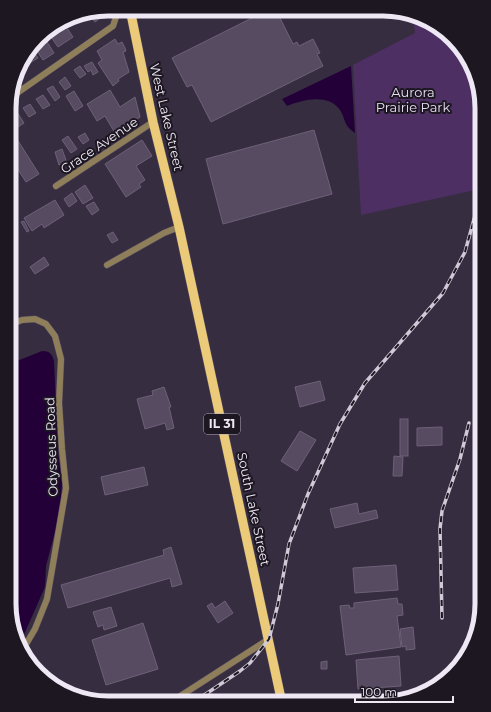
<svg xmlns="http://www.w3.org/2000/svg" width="491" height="712" viewBox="0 0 491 712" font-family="Montserrat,sans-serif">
<rect width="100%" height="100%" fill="#372d41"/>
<!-- green -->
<polygon fill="#4d2f64" points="421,20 443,29 471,63 475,190 361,215 353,65 415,33 414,24"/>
<!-- water -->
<g fill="#230138">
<path d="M 351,66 L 355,133 C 352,131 348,128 346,124 C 344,120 343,114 340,110 C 328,93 302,100 287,106 L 282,99 Z"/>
<path d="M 42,351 C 50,351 52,354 54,361 L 58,452 L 62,483 L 60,513 L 46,566 L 45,587 L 19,646 L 9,604 L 9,375 L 12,374 L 14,368 L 9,362 L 17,361 Z"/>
</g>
<!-- building -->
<g fill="#564b61" stroke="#6d6178">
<polygon points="264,12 277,12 293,44 297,42 299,46 313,39 320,53 317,54 323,66 211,122 192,85 187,87 172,58"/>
<polygon points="88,14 100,14 102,17 95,22 91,17 89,19 86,15"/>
<polygon points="63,22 73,37 58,47 47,31"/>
<polygon points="44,37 54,53 43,60 33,45"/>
<polygon points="115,39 118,44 122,42 125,48 126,51 123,52 129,72 118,79 119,81 113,86 98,63 102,60 97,51"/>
<polygon points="31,48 38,58 28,64 24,57"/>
<polygon points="21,62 24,67 18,71"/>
<polygon points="92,62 98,72 93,75 91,70 88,72 84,66"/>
<polygon points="80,66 86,74 80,78 74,70"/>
<polygon points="65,77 71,86 65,90 59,82"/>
<polygon points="53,86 60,97 55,101 47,89"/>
<polygon points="110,90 120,107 135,97 140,117 115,133 105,116 97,121 87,104"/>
<polygon points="74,91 83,106 75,111 66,96"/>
<polygon points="43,95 50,105 43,109 36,99"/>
<polygon points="30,104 36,113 29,117 23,108"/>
<polygon points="17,112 24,123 18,127 10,116"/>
<polygon points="10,128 39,174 26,182 10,157"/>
<polygon points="314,130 332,194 223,224 206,159"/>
<polygon points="85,133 89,140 83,144 78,137"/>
<polygon points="68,136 77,149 71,153 62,140"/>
<polygon points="142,140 152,156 136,166 145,180 139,184 141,187 126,197 105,164"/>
<polygon points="62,149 67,163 59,165 55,152"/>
<polygon points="85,185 93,198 83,204 75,192"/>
<polygon points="72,193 77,201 69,207 64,199"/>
<polygon points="55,200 64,215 44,228 42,224 32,231 24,218"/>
<polygon points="94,202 99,210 92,215 86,206"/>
<polygon points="24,221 29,231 27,232 21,222"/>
<polygon points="113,232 118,240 112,243 107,235"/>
<polygon points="44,257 49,265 35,274 30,267"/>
<polygon points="320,381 325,400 300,407 295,387"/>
<polygon points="164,387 171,407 169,407 174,428 167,430 165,423 145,429 137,399 153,395 152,391"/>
<rect x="400" y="419" width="8" height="37"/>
<polygon points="442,427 442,445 417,446 417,428"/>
<polygon points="300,431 316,440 297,471 281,461"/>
<polygon points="394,456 403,457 402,476 393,476"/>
<polygon points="144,467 148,485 105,495 101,477"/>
<polygon points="357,503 359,514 376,510 378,518 335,528 330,509"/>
<polygon points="171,547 182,584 172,587 170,578 68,608 61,585 164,555 163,550"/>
<polygon points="396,565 398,590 355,593 353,568"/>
<polygon points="397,598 398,604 402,604 403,615 397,616 401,647 346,655 340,606 349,605 350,608 354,608 354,603"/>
<polygon points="225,601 233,613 218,623 207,606 212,603 215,608"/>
<polygon points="111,607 117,626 104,630 103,625 98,627 93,612"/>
<polygon points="143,623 158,669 106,685 92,640"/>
<polygon points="413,627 415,649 406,650 406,646 402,647 400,629"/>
<polygon points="399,656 401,686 358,689 356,660"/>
<polygon points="327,661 327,669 321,669 321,662"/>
<polygon points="433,687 427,693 420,694 420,688"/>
</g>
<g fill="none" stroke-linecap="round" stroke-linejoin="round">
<defs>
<g id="street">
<polyline points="10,98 113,26 117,14"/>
<polyline points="56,186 153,122"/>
<polyline points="107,265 164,233 179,227"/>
<polyline points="9,325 22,320 35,319 46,324 55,336 61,359 59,403 62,449 66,488 47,599 35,629 22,651"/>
<polyline points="171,702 269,639"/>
</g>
<polyline id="primary" points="131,14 153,122 179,227 282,703"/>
</defs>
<!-- street casing -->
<use href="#street" stroke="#544b5e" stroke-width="7"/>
<!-- primary casing -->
<use href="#primary" stroke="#544b5e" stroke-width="10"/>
<!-- street -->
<use href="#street" stroke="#8e7e59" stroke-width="6"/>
<!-- primary -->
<use href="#primary" stroke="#ebca7a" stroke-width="9"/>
<defs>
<g id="rail">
<polyline points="442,618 440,529 442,511 460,459 469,423"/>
<polyline points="194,702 240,671 250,663 269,639 278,604 289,544 308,494 340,424 365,383 443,293 465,252 476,212 479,163"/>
</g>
</defs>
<!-- rail casing -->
<use href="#rail" stroke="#d0cad8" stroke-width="3.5"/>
<!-- rail -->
<use href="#rail" stroke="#1c1721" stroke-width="2" stroke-dasharray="6" stroke-linecap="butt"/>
</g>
<g text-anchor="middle" stroke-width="4" stroke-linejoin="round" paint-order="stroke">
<!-- shield labels -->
<rect fill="#1c1721" stroke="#afa9b5" stroke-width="1" x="204" y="414" width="36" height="20" rx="3"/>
<g font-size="12" font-weight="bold" fill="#eee8f5">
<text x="222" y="428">IL 31</text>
</g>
<!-- park labels -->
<g font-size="13" fill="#e9dff4" stroke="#1c1721">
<text x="413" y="97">Aurora<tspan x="413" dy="15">Prairie Park</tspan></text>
</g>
<!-- street labels -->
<g font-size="13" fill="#eee8f5" stroke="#1c1721">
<text transform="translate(167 117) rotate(77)" y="5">West Lake Street</text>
<text transform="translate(99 145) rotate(-34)" y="5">Grace Avenue</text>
<text transform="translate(51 447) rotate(-92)" y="5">Odysseus Road</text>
<text transform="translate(254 509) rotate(78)" y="5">South Lake Street</text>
</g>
</g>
<!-- crop -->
<path d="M0 0H491V712H0ZM108 16H383A92 92 0 0 1 475 108V604A92 92 0 0 1 383 696H108A92 92 0 0 1 16 604V108A92 92 0 0 1 108 16Z" fill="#1c1721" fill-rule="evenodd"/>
<path fill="none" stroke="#eee8f5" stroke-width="5" d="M108 16H383A92 92 0 0 1 475 108V604A92 92 0 0 1 383 696H108A92 92 0 0 1 16 604V108A92 92 0 0 1 108 16Z"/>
<!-- scale -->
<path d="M355 696v6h98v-6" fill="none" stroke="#eee8f5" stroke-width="2"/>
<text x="361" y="696" font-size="12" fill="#eee8f5" stroke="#1c1721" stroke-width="3" paint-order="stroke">100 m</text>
</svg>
